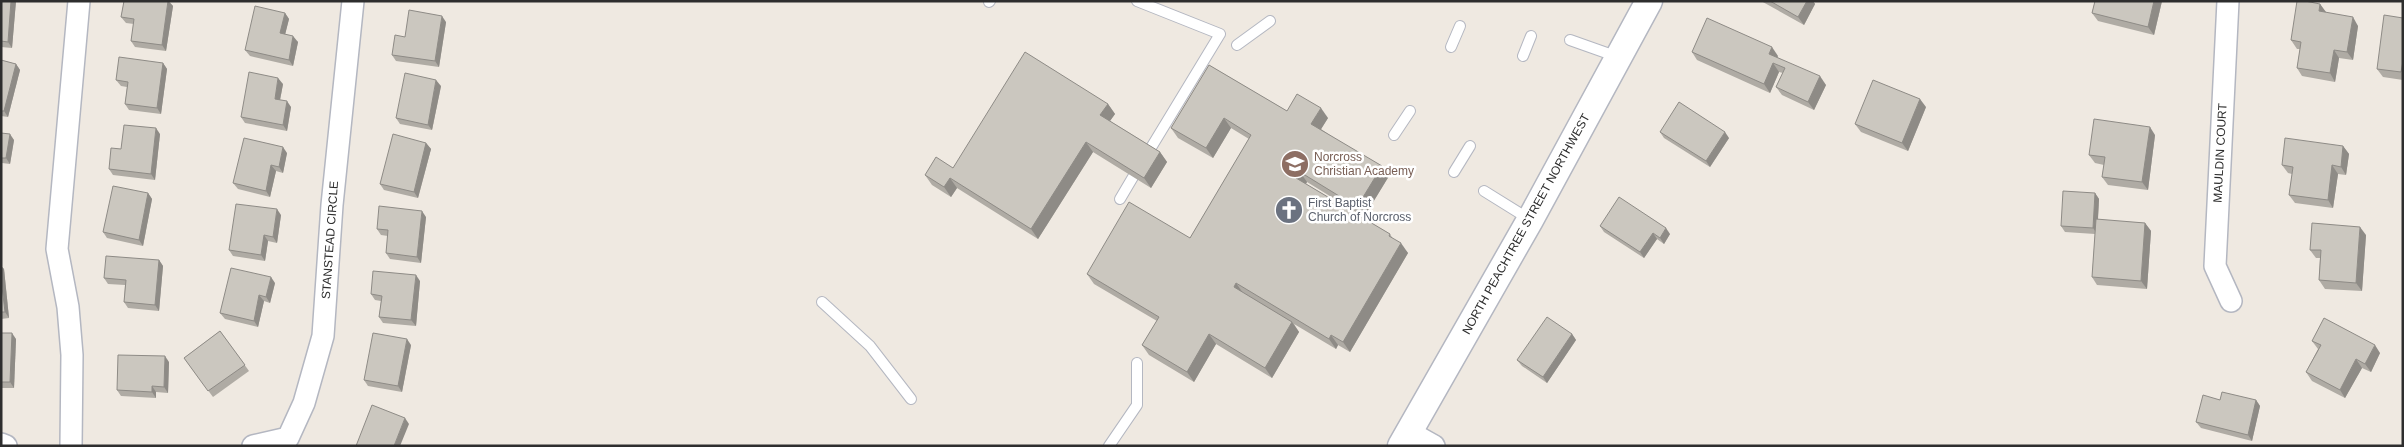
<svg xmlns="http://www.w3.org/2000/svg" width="2404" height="447" viewBox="0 0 2404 447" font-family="Arial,sans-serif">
<rect width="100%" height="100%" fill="#efe9e1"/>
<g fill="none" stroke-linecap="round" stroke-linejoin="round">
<defs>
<g id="service">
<polyline points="1137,1 1220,34 1149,151"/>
<polyline points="989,2 990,1"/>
<polyline points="1570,40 1618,57"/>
<polyline points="1237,45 1270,21"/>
<polyline points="1451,47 1460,26"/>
<polyline points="1523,56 1531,36"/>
<polyline points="1394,135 1410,111"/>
<polyline points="1454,172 1470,146"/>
<polyline points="1484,191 1529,219"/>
<polyline points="1120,199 1133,177"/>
<polyline points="822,302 870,346 911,399"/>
<polyline points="1109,446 1137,405 1137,363"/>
</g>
<g id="minor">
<polyline points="2228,1 2215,266 2231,301"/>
<polyline points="1409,432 1434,446"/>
<polyline points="1,444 6,446"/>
<polyline points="71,446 72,355 68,307 57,249 79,1"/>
<polyline points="253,446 288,438 304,403 323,336 332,205 353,1"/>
</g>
<polyline id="tertiary" points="1401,446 1530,220 1649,1"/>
</defs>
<!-- service casing -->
<use href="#service" stroke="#b4b7c1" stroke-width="12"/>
<!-- minor casing -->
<use href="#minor" stroke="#b4b7c1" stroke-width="24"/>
<!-- tertiary casing -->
<use href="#tertiary" stroke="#b4b7c1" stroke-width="29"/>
<!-- service -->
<use href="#service" stroke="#fff" stroke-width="10"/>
<!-- minor -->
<use href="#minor" stroke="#fff" stroke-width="21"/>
<!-- tertiary -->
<use href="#tertiary" stroke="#fff" stroke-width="26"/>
</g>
<!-- wall -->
<g fill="#afaba4">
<polygon points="1,1 16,1 12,48 1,47"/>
<polygon points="124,1 169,1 173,6 166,51 135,47 131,41 134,24 126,23 121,17"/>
<polygon points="1761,1 1813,1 1815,4 1804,25"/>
<polygon points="2095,1 2162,1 2154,35 2098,21 2092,13"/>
<polygon points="2320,4 2326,13 2358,26 2353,60 2339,58 2335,82 2302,76 2297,68 2300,49 2297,49 2291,40"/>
<polygon points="285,13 289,19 285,34 298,42 293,66 250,56 245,50"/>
<polygon points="2403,18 2403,80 2383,77 2377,69"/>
<polygon points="446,22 439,67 396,61 392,55 405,37"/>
<polygon points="1692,52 1778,56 1777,57 1826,85 1814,110 1782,95 1776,87 1783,73 1779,72 1770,93 1697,60"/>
<polygon points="1,60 16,64 20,70 8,117 1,116"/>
<polygon points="163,63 167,69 161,114 129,110 125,104 127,87 121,86 116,80"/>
<polygon points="1209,65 1287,111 1328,118 1321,129 1389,176 1364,217 1307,182 1306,184 1390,234 1393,239 1408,253 1350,352 1338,345 1336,349 1294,324 1299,332 1272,378 1216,344 1194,382 1149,355 1142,345 1157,321 1094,284 1087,274 1190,238 1249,139 1231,128 1213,158 1178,138 1171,128"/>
<polygon points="283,84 280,100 291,107 287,131 245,123 241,117"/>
<polygon points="441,86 432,130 400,124 396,118"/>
<polygon points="1108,104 1115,114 1110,121 1160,152 1167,162 1151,188 1093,152 1038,239 957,188 951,197 932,185 925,175 953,168"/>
<polygon points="1926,107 1908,151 1861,132 1855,124"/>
<polygon points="1660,132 1729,138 1710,167 1664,138"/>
<polygon points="1,133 14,140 10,164 2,163 1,165"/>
<polygon points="160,134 155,180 113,175 109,169 121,149"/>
<polygon points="2155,135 2148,190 2108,185 2102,177 2104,165 2095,163 2089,155"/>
<polygon points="426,143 431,149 418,198 384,190 380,184"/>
<polygon points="2343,146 2349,154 2346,175 2338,174 2333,208 2295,203 2289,195 2292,174 2288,173 2282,165"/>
<polygon points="287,153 283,173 276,171 270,197 238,189 233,183"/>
<polygon points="148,193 152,199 143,246 107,238 103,232"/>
<polygon points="2095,193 2099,199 2098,220 2145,223 2151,231 2147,289 2097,285 2092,277 2095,234 2065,232 2061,226"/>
<polygon points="281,215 277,243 268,241 265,261 233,256 229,250"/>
<polygon points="426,217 421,263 390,259 386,253 388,236 381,235 377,229"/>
<polygon points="1600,226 1670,234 1664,244 1657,239 1644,258 1604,232"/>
<polygon points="2366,235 2362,291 2325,289 2319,280 2320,258 2316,258 2310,250"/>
<polygon points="159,260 163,266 159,311 128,308 124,302 125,285 108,284 104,278"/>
<polygon points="1,266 4,269 9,318 1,319"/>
<polygon points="420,281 416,326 383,323 379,317 381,301 375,300 371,294"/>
<polygon points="275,283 270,303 264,301 258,327 225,319 220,313"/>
<polygon points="220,331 249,371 213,397 184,358"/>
<polygon points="1,333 16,339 14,388 1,388"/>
<polygon points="1572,334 1576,340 1547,383 1522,366 1517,360"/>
<polygon points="2312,341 2380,353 2371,372 2362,368 2345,398 2312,381 2306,372 2318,349"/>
<polygon points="411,345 402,392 368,386 364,380"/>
<polygon points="169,362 168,393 156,392 156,398 121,396 117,390"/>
<polygon points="2220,400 2256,400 2260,406 2252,441 2201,428 2196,422"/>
</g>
<!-- shaded-wall -->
<g fill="#8e8b86">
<polygon points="11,1 16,1 12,48 8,42"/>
<polygon points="168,1 173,6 166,51 162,45"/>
<polygon points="1807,1 1813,1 1815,4 1804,25 1798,17"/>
<polygon points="2154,1 2162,1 2154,35 2148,27"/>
<polygon points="2320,4 2326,12 2325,20 2319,11"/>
<polygon points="285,13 289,19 284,39 280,33"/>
<polygon points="442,16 446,22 439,67 435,61"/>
<polygon points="2353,17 2358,26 2353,60 2347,52"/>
<polygon points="293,36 298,42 293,66 289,60"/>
<polygon points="1772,47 1778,56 1775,62 1769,54"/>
<polygon points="2334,50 2339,58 2335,82 2330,73"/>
<polygon points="163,63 167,69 161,114 157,108"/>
<polygon points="1773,63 1779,72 1770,93 1764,84"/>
<polygon points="16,64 20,70 8,117 4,111"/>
<polygon points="1820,76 1826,85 1814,110 1808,102"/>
<polygon points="278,78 283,84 279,105 275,99"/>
<polygon points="436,80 441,86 432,130 428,125"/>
<polygon points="1920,99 1926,107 1908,151 1902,143"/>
<polygon points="287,101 291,107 287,131 283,125"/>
<polygon points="1108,104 1115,114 1107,125 1100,115"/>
<polygon points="1321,108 1328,118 1318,134 1311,124"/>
<polygon points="1224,118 1231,128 1213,158 1206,148"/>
<polygon points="2150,127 2155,135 2148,190 2142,182"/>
<polygon points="156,128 160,134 155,180 151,174"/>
<polygon points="1725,132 1729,138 1710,167 1706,161"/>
<polygon points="10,134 14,140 10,164 6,158"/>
<polygon points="1086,142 1093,152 1038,239 1031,229"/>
<polygon points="426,143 431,149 418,198 414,192"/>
<polygon points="2343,146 2349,154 2346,175 2341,167"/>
<polygon points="283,147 287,153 283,173 279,167"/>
<polygon points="1160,152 1167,162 1151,188 1144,178"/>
<polygon points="271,165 276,171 270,197 266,191"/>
<polygon points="2332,165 2338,174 2333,208 2328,200"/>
<polygon points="1382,166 1389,176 1364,217 1357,207"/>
<polygon points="1300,172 1307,182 1303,188 1296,178"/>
<polygon points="950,178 957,188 951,197 944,187"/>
<polygon points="148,193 152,199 143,246 139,240"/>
<polygon points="2095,193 2099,199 2097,234 2093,228"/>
<polygon points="277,209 281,215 277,243 273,237"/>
<polygon points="422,211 426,217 421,263 417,257"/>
<polygon points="2145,223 2151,231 2147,289 2141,281"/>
<polygon points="2360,227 2366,235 2362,291 2356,283"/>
<polygon points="1666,228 1670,234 1664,244 1660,238"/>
<polygon points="1653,233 1657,239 1644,258 1640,252"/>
<polygon points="264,235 268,241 265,261 261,255"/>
<polygon points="1401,243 1408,253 1350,352 1343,342"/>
<polygon points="159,260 163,266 159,311 155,305"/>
<polygon points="1,266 4,269 9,318 5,312 1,278"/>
<polygon points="416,275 420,281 416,326 411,320"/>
<polygon points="271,277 275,283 270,303 266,297"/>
<polygon points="1236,283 1243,293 1234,287"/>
<polygon points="259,295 264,301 258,327 254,321"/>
<polygon points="1292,322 1299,332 1272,378 1265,368"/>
<polygon points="12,333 16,339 14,388 10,382"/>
<polygon points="1209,334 1216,344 1194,382 1187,372"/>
<polygon points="1572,334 1576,340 1547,383 1543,377"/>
<polygon points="1331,335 1338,345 1336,349 1329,339"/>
<polygon points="407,339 411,345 402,392 398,386"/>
<polygon points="2375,345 2380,353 2371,372 2365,364"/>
<polygon points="165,356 169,362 168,393 164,387"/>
<polygon points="2356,359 2362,368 2345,398 2340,390"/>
<polygon points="152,386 156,392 156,398 152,392"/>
<polygon points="2256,400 2260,406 2252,441 2248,435"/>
<polygon points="405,418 409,424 400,446 394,446"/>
</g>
<!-- building -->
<g fill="#cbc7bf" stroke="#8e8b86">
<polygon points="1,1 11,1 8,42 1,41"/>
<polygon points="124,1 168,1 162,45 131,41 134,19 121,17"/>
<polygon points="1770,1 1807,1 1798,17"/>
<polygon points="2095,1 2154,1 2148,27 2092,13"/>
<polygon points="2297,1 2305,1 2320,4 2319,11 2353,17 2347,52 2334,50 2330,73 2297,68 2301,42 2291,40"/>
<polygon points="255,6 285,13 280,33 293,36 289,60 245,50"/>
<polygon points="409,10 442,16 435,61 392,55 395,35 405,37"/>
<polygon points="2384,15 2403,18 2403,61 2401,72 2377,69"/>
<polygon points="1707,18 1772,47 1769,54 1820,76 1808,102 1776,87 1785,68 1773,63 1764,84 1692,52"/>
<polygon points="1025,52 1108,104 1100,115 1160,152 1144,178 1086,142 1031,229 950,178 944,187 925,175 936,157 953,168"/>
<polygon points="119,57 163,63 157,108 125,104 128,82 116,80"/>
<polygon points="1,60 16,64 4,111 1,111"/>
<polygon points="1209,65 1287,111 1297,94 1321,108 1311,124 1382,166 1357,207 1300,172 1296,178 1390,234 1389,236 1401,243 1343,342 1331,335 1329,339 1236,283 1234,287 1292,322 1265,368 1209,334 1187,372 1142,345 1159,317 1087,274 1129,202 1190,238 1251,135 1224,118 1206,148 1171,128"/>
<polygon points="249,72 278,78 275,99 287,101 283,125 241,117"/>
<polygon points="405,73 436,80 428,125 396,118"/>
<polygon points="1873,80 1920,99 1902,143 1855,124"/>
<polygon points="1679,102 1725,132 1706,161 1660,132"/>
<polygon points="2094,119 2150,127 2142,182 2102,177 2105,157 2089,155"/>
<polygon points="124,125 156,128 151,174 109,169 111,148 121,149"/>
<polygon points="1,133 10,134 6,158 1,158"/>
<polygon points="393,134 426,143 414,192 380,184"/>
<polygon points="244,138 283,147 279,167 271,165 266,191 233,183"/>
<polygon points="2285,138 2343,146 2341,167 2332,165 2328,200 2289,195 2293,167 2282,165"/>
<polygon points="113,186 148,193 139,240 103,232"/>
<polygon points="2063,191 2095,193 2093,228 2061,226"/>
<polygon points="1619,197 1666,228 1660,238 1653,233 1640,252 1600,226"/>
<polygon points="236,204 277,209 273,237 264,235 261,255 229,250"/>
<polygon points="379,206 422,211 417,257 386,253 388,230 377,229"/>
<polygon points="2096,219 2145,223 2141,281 2092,277"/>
<polygon points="2312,223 2360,227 2356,283 2319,280 2321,250 2310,250"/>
<polygon points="106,256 159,260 155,305 124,302 126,280 104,278"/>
<polygon points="231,268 271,277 266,297 259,295 254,321 220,313"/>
<polygon points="373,271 416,275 411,320 379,317 382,296 371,294"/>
<polygon points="1,278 5,312 1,312"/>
<polygon points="1547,317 1572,334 1543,377 1517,360"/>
<polygon points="2324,318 2375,345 2365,364 2356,359 2340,390 2306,372 2321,345 2312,341"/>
<polygon points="220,331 245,365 208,391 184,358"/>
<polygon points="1,333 12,333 10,382 1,382"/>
<polygon points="373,333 407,339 398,386 364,380"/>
<polygon points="118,355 165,356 164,387 152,386 152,392 117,390"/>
<polygon points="2222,392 2256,400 2248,435 2196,422 2203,395 2220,400"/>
<polygon points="372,405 405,418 394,446 356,446"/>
</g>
<!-- icons -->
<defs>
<symbol id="school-disc" viewBox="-11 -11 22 22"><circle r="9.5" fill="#8d6e63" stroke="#fff"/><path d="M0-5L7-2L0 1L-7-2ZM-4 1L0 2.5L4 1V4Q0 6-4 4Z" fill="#fff"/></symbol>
<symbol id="church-disc" viewBox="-11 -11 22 22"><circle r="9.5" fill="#6b7280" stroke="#fff"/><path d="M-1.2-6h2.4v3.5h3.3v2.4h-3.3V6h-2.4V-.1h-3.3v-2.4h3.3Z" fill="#fff"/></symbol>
</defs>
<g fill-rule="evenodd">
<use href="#school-disc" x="1279" y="148" width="32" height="32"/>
<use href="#church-disc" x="1273" y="194" width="32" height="32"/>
</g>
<g text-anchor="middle" stroke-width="5" stroke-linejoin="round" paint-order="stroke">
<!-- street labels -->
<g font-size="12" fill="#2e2e2e" stroke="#fff">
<text transform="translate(2220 153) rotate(-87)" y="4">MAULDIN COURT</text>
<text transform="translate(1526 224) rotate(-61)" y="4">NORTH PEACHTREE STREET NORTHWEST</text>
<text transform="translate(330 240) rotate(-86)" y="4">STANSTEAD CIRCLE</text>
</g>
<!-- education labels -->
<g font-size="12" fill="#785e54" stroke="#fff" text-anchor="start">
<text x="1314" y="161">Norcross<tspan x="1314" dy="14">Christian Academy</tspan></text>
</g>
<!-- worship labels -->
<g font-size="12" fill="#5b616d" stroke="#fff" text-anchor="start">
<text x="1308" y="207">First Baptist<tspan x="1308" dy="14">Church of Norcross</tspan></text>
</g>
</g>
<!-- border -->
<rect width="2404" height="447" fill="none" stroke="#2e2e2e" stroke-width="5"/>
</svg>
